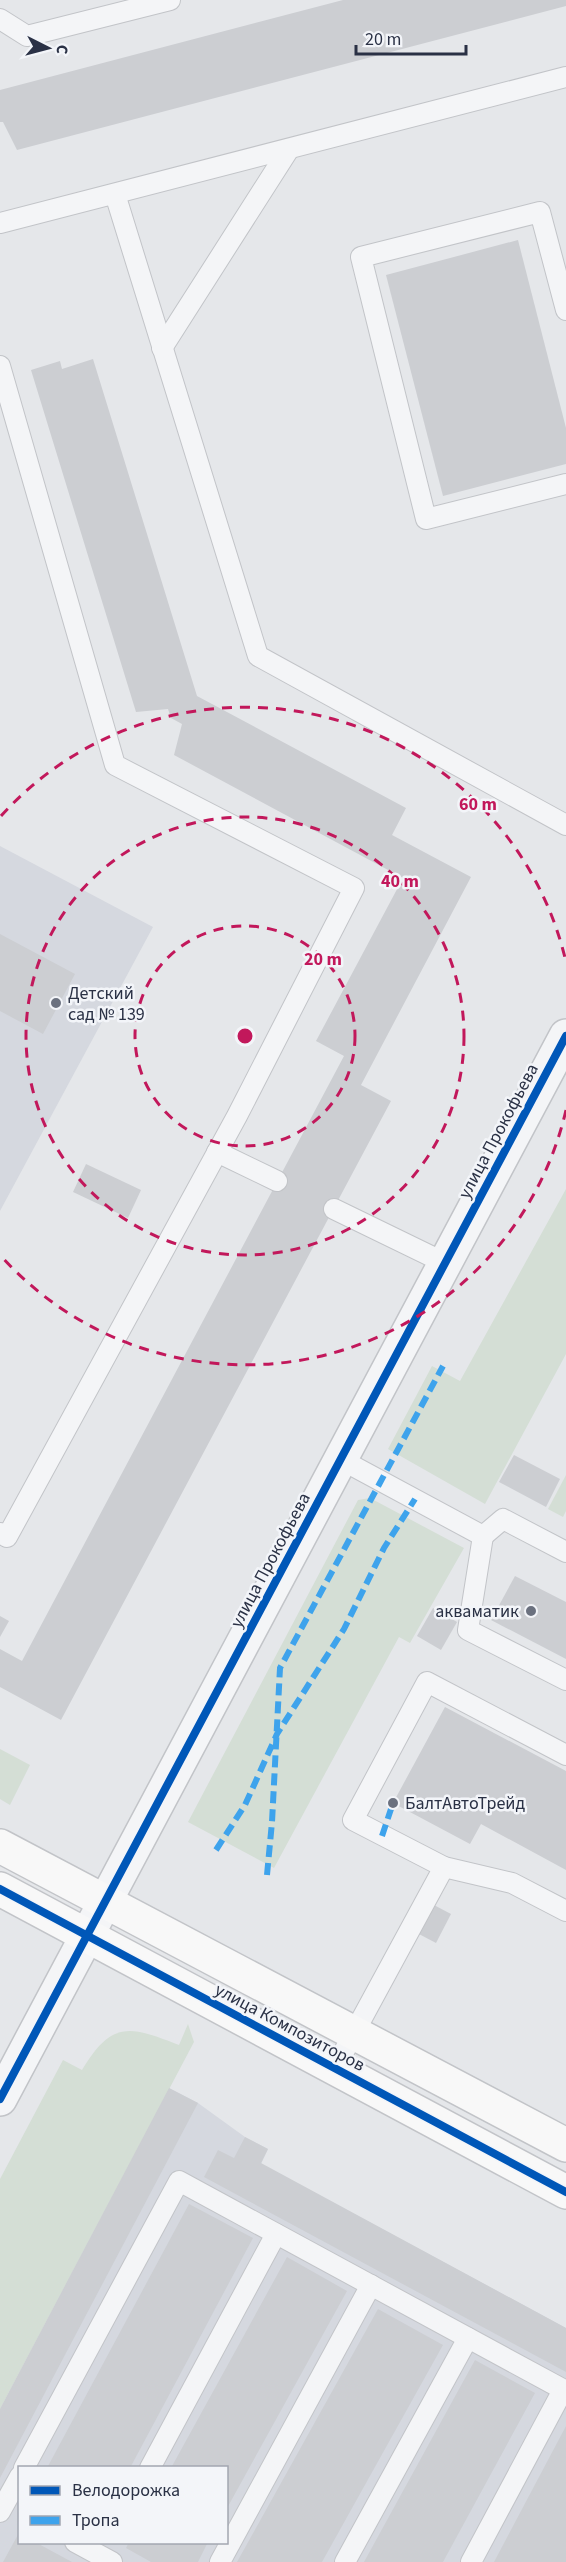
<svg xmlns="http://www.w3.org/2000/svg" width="566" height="2562" viewBox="0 0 566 2562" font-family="'Source Sans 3',sans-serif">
<rect width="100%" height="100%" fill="#e5e7ea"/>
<!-- built -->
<g fill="#d5d8df" fill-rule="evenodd">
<polygon points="0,846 153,927 0,1211"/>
<path d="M 169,2088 L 198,2103 L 245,2137 L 268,2149 L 261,2164 L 566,2328 L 566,2562 L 0,2562 L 0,2409 ZM 20,2468 L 226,2468 L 226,2542 L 20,2542 Z"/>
</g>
<!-- green -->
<g fill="#d4ded5">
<polygon points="566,1189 566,1354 485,1504 388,1449 432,1366 460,1381"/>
<polygon points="566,1475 566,1511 563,1517 548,1509"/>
<polygon points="370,1498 464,1548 410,1643 399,1637 274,1868 188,1822 358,1500"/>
<polygon points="0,1749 30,1765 10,1805 0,1799"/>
<path d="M 188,2024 L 194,2042 L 0,2409 L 0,2179 L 63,2060 L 82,2070 C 112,2020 130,2026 179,2045 Z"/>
</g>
<!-- building -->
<g fill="#ccced2">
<polygon points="343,0 566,0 566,6 17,150 3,122 0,122 0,90"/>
<polygon points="518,240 566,428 566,464 443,496 386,275"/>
<polygon points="93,359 197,696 406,808 392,835 471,877 361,1085 391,1101 61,1720 0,1687 0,1649 22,1661 344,1056 316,1041 403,878 174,755 182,724 171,718 168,709 136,712 31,370 60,361 62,369"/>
<polygon points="0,934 75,974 43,1034 0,1011"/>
<polygon points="86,1164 141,1190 128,1218 73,1192"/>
<polygon points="514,1455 560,1479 546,1507 499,1482"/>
<polygon points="515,1576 566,1602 566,1659 491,1620"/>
<polygon points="433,1608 457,1622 441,1650 417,1636"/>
<polygon points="0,1616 9,1621 0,1637"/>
<polygon points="445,1707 566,1771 566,1870 481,1824 470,1844 393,1803"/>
<polygon points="432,1904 451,1914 436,1943 417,1933"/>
<polygon points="169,2088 198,2103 0,2478 0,2409"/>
<polygon points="245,2137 268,2149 261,2163 566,2328 566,2372 204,2177 218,2150 234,2158"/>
<polygon points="189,2204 253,2238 130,2468 47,2468"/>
<polygon points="287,2257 347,2291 226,2510 226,2468 171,2468"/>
<polygon points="378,2309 443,2345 322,2562 237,2562"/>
<polygon points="475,2360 535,2393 443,2562 364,2562"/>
<polygon points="566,2426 566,2562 494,2562"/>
<polygon points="20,2531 20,2542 35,2542 72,2562 3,2562"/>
<polygon points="129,2542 208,2542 198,2562 151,2562 126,2548"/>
</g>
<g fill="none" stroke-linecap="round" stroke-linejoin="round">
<defs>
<g id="lane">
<polyline points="0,19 27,36 170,0"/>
<polyline points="115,194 258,656 566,825"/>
<polyline points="0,223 566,77"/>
<polyline points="566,310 540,212 361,257 426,519 566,484"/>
<polyline points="162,348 289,149"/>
<polyline points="0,366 115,765 354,888 237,1116 7,1537 0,1533"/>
<polyline points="217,1152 277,1181"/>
<polyline points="334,1209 445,1263"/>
<polyline points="340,1459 483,1536 503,1519 566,1552"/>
<polyline points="483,1536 468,1630 566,1680"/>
<polyline points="566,1755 427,1682 353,1820 444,1867 512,1883 566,1911"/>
<polyline points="335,2068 444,1867"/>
<polyline points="24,2468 179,2181 566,2391"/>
<polyline points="150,2468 276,2234"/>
<polyline points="0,2512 20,2476"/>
<polyline points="75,2542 112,2562"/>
<polyline points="220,2562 371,2285"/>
<polyline points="345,2562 468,2338"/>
<polyline points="471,2562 563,2390"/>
</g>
<polyline id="street" points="0,2099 566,1036"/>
<g id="secondary">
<polyline points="0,1846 566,2145"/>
<polyline points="0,1889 566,2192"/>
</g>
</defs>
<!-- lane casing -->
<use href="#lane" stroke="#c2c4c8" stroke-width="22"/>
<!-- street casing -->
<use href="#street" stroke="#c2c4c8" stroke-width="36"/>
<!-- secondary casing -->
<use href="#secondary" stroke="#c2c4c8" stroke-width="36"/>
<!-- lane -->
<use href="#lane" stroke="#f4f5f7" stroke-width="20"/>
<!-- street -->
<use href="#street" stroke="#f4f5f7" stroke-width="33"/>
<!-- secondary -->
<use href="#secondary" stroke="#f8f8f8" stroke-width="33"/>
<!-- quiet -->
<g stroke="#3ea3ec" stroke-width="6" stroke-dasharray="12 6" stroke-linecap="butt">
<polyline points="382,1836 393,1803"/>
<polyline points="216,1850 245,1805 277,1734 344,1629 384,1548 415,1499"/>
<polyline points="267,1875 272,1822 280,1668 443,1366"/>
</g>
<defs>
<g id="cycleway">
<polyline points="0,1889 566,2192"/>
<polyline points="0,2099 566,1036"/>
</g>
</defs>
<!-- cycleway casing -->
<use href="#cycleway" stroke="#f3f5f9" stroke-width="11"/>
<!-- cycleway -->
<use href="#cycleway" stroke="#0057b8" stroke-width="8"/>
</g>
<!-- distance rings -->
<g fill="none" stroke="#c2185b" stroke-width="3" stroke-dasharray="10 8">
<circle cx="245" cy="1036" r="110"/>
<circle cx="245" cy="1036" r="219"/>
<path d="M566 1110A329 329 0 0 1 1 1256M1 816A329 329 0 0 1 566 962"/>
</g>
<!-- markers -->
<g fill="#6b717f" stroke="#f3f5f9" stroke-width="2">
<circle cx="56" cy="1003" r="6"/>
<circle cx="531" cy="1611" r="6"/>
<circle cx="393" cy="1803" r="6"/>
</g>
<g text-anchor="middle" stroke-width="5" stroke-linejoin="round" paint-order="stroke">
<!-- poi labels -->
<g font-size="18" fill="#2a3145" stroke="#f3f5f9" text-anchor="start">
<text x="68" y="999">Детский<tspan x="68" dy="21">сад № 139</tspan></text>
<text x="519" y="1617" text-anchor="end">акваматик</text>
<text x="405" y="1809">БалтАвтоТрейд</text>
</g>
<!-- street labels -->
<g font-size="18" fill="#2a3145" stroke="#f3f5f9">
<text transform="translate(498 1131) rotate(-62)" y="6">улица Прокофьева</text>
<text transform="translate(270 1560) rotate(-62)" y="6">улица Прокофьева</text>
<text transform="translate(290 2027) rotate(28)" y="6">улица Композиторов</text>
</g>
</g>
<circle cx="245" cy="1036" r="9" fill="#c2185b" stroke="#f3f5f9" stroke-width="3"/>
<g font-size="18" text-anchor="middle" font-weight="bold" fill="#c2185b" stroke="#f3f5f9" stroke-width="5" stroke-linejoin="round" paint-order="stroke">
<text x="478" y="810">60 m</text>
<text x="400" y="887">40 m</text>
<text x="323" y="965">20 m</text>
</g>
<!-- legend -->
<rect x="18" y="2466" width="210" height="78" fill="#f3f5f9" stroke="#a3a7b1" stroke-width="1.5"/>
<rect x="30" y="2486" width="30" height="9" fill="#0057b8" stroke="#a3a7b1" stroke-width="1.5"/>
<text x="72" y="2496" font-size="18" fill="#2a3145">Велодорожка</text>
<rect x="30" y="2516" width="30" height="9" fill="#3ea3ec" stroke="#a3a7b1" stroke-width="1.5"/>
<text x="72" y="2526" font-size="18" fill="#2a3145">Тропа</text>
<!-- north arrow -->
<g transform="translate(48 48) rotate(96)" stroke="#f3f5f9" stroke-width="4.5" paint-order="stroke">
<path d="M0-4.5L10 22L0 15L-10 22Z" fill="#2a3145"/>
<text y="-9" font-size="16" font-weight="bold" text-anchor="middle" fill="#2a3145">С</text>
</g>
<!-- scale -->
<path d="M356 45v9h110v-9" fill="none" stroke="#2a3145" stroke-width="3"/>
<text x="365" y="45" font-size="18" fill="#2a3145" stroke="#f3f5f9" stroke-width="4.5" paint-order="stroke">20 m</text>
</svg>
